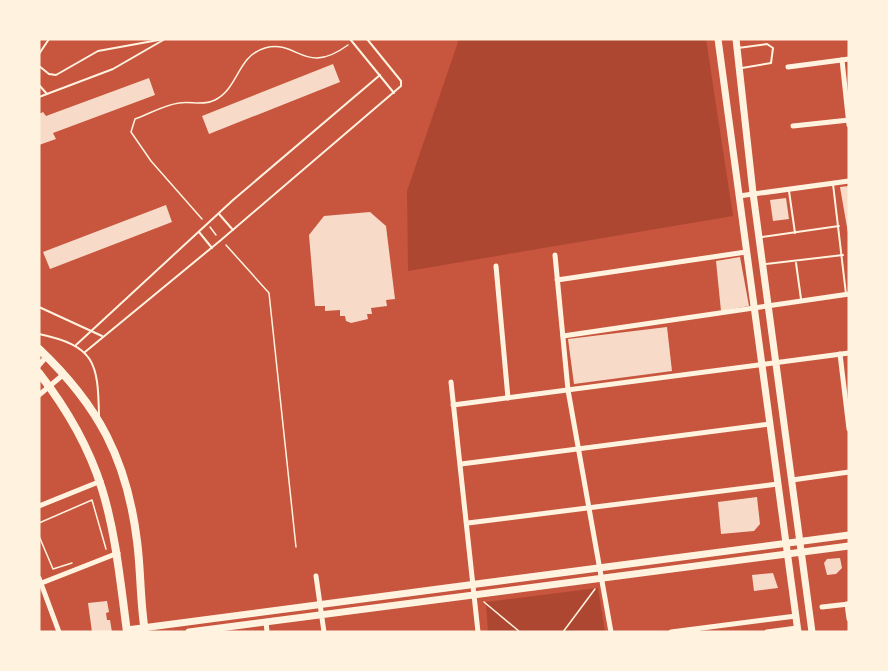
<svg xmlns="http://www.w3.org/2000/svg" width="888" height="671" viewBox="0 0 888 671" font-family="'Crimson Pro',serif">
<rect width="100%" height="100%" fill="#c8553d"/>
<!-- green -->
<g fill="#ae4732">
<polygon points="459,39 706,39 733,216 408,271 407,191"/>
<polygon points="598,588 605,632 488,632 486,602"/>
</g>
<!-- building -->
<g fill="#f7dbc8">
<polygon points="333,64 340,82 209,134 202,116"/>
<polygon points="149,78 155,95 53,133 56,139 39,145 39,114 43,112 46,116"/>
<polygon points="849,186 849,233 848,233 840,187"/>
<polygon points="786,198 789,219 773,221 770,200"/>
<polygon points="166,205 172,222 50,269 43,252"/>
<polygon points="370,212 386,226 395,299 386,300 387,306 371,308 372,314 367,314 368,319 351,323 346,321 345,316 340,316 340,310 325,311 325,306 315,306 309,235 324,216"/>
<polygon points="740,257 749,306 721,311 716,261"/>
<polygon points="667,327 672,371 574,384 568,339"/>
<polygon points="757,497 760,524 754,531 721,534 718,502"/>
<polygon points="840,558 842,568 836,574 827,575 824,563 827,559"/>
<polygon points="773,573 778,588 754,591 752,575"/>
<polygon points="107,601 109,612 106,613 107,620 110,620 112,632 92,632 88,603"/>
</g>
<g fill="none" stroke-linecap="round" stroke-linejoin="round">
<!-- path -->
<g stroke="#fff3e0" stroke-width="1.5">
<path d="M 202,219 L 151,161 L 131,132 L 135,119 C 149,114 164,105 179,103 C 191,101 203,106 215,100 C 239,88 237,56 265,48 C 298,39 304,77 348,45"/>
<polyline points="210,227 216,235"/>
<polyline points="226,245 269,293 296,547"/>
<polyline points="39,523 92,500 106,549"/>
<polyline points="39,536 53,569 72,563"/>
<polyline points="484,602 520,632"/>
<polyline points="563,632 595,589"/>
</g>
<!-- service -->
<g stroke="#fff3e0" stroke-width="2">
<polyline points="350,39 394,93"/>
<polyline points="738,48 767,44 773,48 771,63 742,68"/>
<polyline points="39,54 49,39"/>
<polyline points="39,66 49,74 56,75 98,51 164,39"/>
<polyline points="39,85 47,94"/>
<polyline points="39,97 113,69 165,39"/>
<polyline points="833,184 846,294"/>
<polyline points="789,191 795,233"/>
<polyline points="219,214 233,230"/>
<polyline points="199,232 212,248"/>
<polyline points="762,237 839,226"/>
<polyline points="796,263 801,299"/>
<polyline points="766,264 843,255"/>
<polyline points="39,307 102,336"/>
<path d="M 39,334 C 95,346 98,362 99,416"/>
<polyline points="76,345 233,200 380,75"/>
<polyline points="85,352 221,240 401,86 401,81 367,39"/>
</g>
<!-- minor -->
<g stroke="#fff3e0" stroke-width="5">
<polyline points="842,60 849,125"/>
<polyline points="788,67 849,59"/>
<polyline points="793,126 849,120"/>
<polyline points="739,196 849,181"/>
<polyline points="555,255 568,390 611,632"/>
<polyline points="496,266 508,398"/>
<polyline points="557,280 746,252"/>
<polyline points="563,336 849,294"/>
<polyline points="840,354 849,429"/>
<polyline points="39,365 47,356"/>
<polyline points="451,382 478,632"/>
<polyline points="39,395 64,374"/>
<polyline points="453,405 849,353"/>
<polyline points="461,464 770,424"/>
<polyline points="792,480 849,472"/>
<polyline points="39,506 101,481"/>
<polyline points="468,523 778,484"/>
<polyline points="316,576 324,632"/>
<polyline points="39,578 59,632"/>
<polyline points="39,584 118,553"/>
<polyline points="847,604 849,619"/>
<polyline points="822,607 849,604"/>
<polyline points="266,622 267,632"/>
<polyline points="671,632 796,616"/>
<polyline points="767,632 797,628"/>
</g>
<!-- tertiary -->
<g stroke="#fff3e0" stroke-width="7">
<polyline points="718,39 798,632"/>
<polyline points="736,39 753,193 812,632"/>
<polyline points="127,630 849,535"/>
<polyline points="189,632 849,546"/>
</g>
<!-- secondary -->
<g stroke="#fff3e0" stroke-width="8">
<path d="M 39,349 C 98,405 127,459 137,541 C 141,571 140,602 145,632"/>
<path d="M 39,373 C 109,463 113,524 127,632"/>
</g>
</g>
<!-- border -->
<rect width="888" height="671" fill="none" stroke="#fff3e0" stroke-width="81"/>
</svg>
